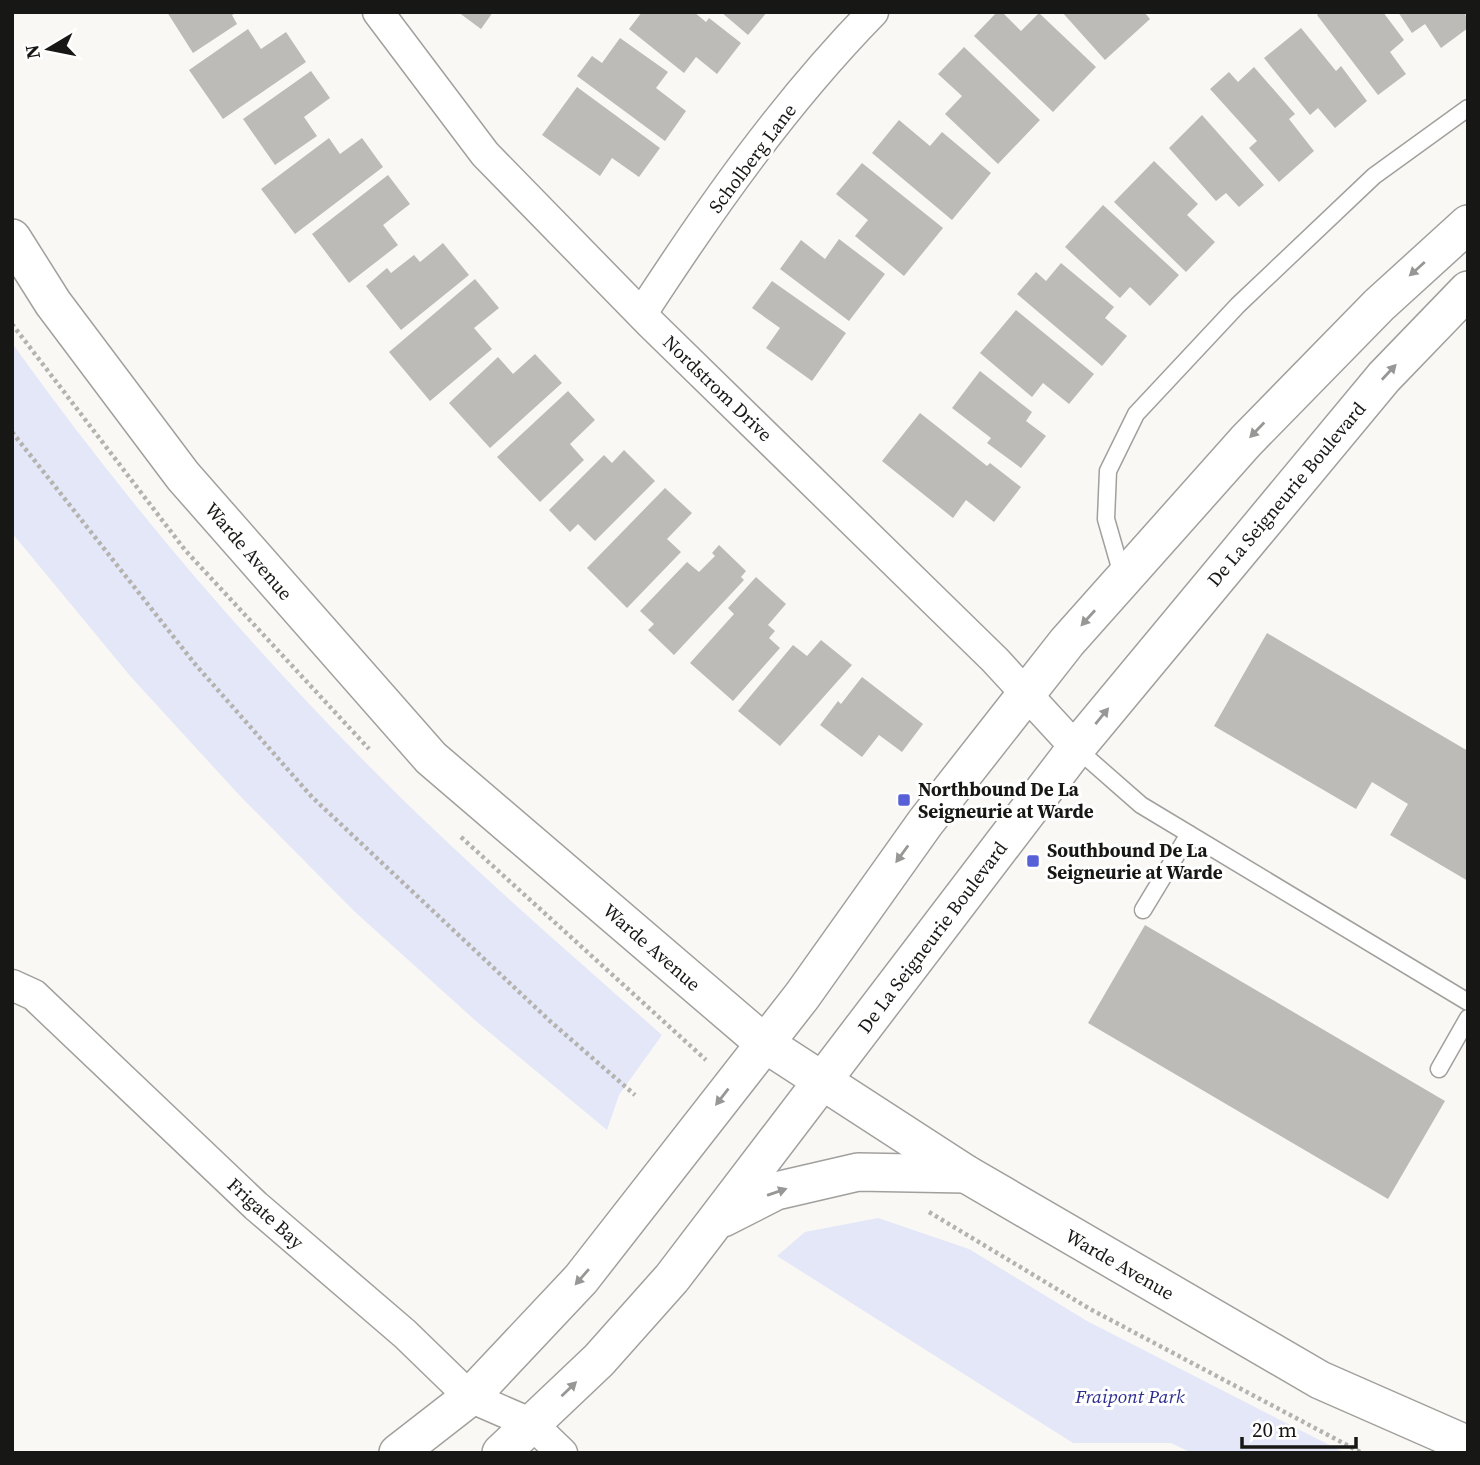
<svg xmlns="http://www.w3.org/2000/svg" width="1480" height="1465" viewBox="0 0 1480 1465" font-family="'Source Serif 4',serif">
<rect width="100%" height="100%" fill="#faf8f5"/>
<!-- green -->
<g fill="#e3e7f7">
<path d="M 12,343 C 123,498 246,643 381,778 C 471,868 567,951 662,1035 L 619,1095 L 607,1130 L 477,1022 L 354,911 L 241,797 L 131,677 L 12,533 Z"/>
<polygon points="878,1218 969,1249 1087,1321 1345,1453 1192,1453 1171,1443 1073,1443 777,1256 805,1232"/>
</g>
<!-- building -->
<g fill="#bdbbb8">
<polygon points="167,12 237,12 232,15 237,24 193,53"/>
<polygon points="458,12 493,12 481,29"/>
<polygon points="642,12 694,12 706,22 709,18 741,43 717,74 696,57 684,73 629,29"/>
<polygon points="721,12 767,12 748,35"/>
<polygon points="997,12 1002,12 1021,31 1039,13 1096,67 1053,112 974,36"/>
<polygon points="1062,12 1144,12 1150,19 1105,60"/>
<polygon points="1320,12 1383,12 1404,40 1390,52 1406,74 1378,95 1317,15"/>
<polygon points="1398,12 1465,12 1468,28 1441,48 1425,24 1412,33"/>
<polygon points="1301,28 1336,71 1341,66 1367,101 1335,128 1318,108 1310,115 1264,58"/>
<polygon points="248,29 261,49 286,32 306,62 223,119 189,70"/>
<polygon points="620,38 668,72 656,88 686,111 665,141 577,76 592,56 602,63"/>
<polygon points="964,47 1040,120 998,164 945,114 962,96 938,74"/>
<polygon points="1254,67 1295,114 1289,119 1314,151 1279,182 1249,148 1257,141 1210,89 1229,72 1238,82"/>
<polygon points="311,71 330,98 304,117 317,136 275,165 243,119"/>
<polygon points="577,87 660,148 639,177 612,158 600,176 542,135"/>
<polygon points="1202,115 1264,185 1239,207 1226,193 1216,201 1169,148"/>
<polygon points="899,120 930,146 942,132 991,173 952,220 872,153"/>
<polygon points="329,138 340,154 362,138 383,167 295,234 261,189"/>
<polygon points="1154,161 1198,204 1187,215 1215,242 1186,272 1114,202"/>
<polygon points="862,163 943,228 904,276 855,236 868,220 836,194"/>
<polygon points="388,175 410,204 383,225 398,245 349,283 312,234"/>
<polygon points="1103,205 1179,275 1150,306 1130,287 1120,298 1065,247"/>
<polygon points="839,239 885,274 849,321 780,269 801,240 825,259"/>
<polygon points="443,243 469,275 401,330 366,286 387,268 391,273 414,255 420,262"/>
<polygon points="1061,263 1114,307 1105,318 1127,336 1102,366 1017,294 1036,272 1046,281"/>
<polygon points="475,279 499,308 474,328 492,349 430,401 389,352"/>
<polygon points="772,281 846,333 812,381 766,348 780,328 752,308"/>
<polygon points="1016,310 1094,374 1069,404 1043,383 1032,397 980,353"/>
<polygon points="535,354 562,383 490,448 449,403 498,357 513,374"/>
<polygon points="980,371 1032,412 1026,421 1046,436 1021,468 987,443 991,438 952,408"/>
<polygon points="568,391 595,420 570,444 584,460 540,502 497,457"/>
<polygon points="920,413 987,466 990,463 1021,487 994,522 966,500 953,518 882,461"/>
<polygon points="624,450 655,481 595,541 578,524 570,532 549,510 604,455 612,463"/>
<polygon points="665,488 692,513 667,539 681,552 627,608 587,568"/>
<polygon points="719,545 746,571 741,577 744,580 674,655 648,630 654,624 640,611 687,562 699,572 715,556 712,553"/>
<polygon points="756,577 786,604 768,625 775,631 769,638 780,648 733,701 690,663 734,614 728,608"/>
<polygon points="1267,633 1468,751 1468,881 1390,835 1408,804 1372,782 1356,809 1214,726"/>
<polygon points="821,640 852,665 780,746 738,711 793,645 807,656"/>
<polygon points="862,677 923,724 902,752 879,735 862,757 820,725 838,701 841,704"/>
<polygon points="1145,925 1445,1101 1388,1199 1088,1023"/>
</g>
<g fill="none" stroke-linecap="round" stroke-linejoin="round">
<defs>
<g id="service">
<polyline points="1123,578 1106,519 1108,471 1136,414 1238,305 1374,176 1468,108"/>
<polyline points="1076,748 1141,805 1468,1002"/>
<polyline points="1143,910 1189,834"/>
<polyline points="1439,1069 1468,1018"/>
</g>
<g id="minor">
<polyline points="378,12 485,154 650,323 995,660 1076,748"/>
<path d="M 642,313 C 711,207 784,103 873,12"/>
<polyline points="12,985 34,995 256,1206 405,1334 470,1397 532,1424 562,1453"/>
</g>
<g id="tertiary">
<polyline points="12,238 53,303 183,476 431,758 764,1043 966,1174 1320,1380 1468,1445"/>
<polyline points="723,1218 776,1191 858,1172 966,1174"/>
<polyline points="398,1453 470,1397 581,1279 802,996 925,823 1067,642 1246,441 1379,305 1468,224"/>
<polyline points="501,1453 599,1360 672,1278 1076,748 1384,377 1468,290"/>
</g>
</defs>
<!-- service casing -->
<use href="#service" stroke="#a2a09d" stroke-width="19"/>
<!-- minor casing -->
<use href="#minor" stroke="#a2a09d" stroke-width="33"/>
<!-- tertiary casing -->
<use href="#tertiary" stroke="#a2a09d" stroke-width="40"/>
<!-- path -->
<g stroke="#b4b3b0" stroke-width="4.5" stroke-dasharray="3.5 3.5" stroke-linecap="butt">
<polyline points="12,324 185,550 369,749"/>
<polyline points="12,432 195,664 312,797 551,1022 635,1095"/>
<polyline points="461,837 706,1060"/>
<polyline points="929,1212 1090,1309 1362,1453"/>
</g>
<!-- service -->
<use href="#service" stroke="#fff" stroke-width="16"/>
<!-- minor -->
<use href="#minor" stroke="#fff" stroke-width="30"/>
<!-- tertiary -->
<use href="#tertiary" stroke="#fff" stroke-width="37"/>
</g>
<!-- one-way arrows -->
<defs><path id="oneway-solid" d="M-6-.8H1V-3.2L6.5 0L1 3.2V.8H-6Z" transform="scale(1.75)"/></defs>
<g fill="#979796">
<use href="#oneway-solid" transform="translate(1417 269) rotate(138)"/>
<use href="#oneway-solid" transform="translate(1389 372) rotate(-47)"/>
<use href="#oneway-solid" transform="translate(1257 430) rotate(134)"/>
<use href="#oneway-solid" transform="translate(1088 618) rotate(132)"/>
<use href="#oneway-solid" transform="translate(1102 716) rotate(-51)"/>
<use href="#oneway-solid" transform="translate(902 854) rotate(126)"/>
<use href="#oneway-solid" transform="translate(722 1097) rotate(128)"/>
<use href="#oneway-solid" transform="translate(777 1192) rotate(-19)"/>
<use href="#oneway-solid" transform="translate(582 1277) rotate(131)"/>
<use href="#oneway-solid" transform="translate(569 1389) rotate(-44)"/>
</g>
<!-- markers -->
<g fill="#5760d7" stroke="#fff" stroke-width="2.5">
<rect x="897" y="793" width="14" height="14" rx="3.5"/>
<rect x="1026" y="854" width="14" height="14" rx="3.5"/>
</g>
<g text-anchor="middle" stroke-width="6" stroke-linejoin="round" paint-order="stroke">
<!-- street labels -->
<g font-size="19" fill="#171715" stroke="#fff">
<text transform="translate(752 158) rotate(-53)" y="7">Scholberg Lane</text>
<text transform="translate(718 388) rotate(44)" y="7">Nordstrom Drive</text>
<text transform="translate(1286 494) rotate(-50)" y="7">De La Seigneurie Boulevard</text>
<text transform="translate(249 551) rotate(49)" y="7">Warde Avenue</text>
<text transform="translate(932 937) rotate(-53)" y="7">De La Seigneurie Boulevard</text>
<text transform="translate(652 947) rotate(41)" y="7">Warde Avenue</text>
<text transform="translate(266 1213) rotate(42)" y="7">Frigate Bay</text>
<text transform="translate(1120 1264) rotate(30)" y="7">Warde Avenue</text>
</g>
<!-- poi labels -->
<g font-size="19" font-weight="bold" fill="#171715" stroke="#fff" text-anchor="start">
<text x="918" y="796">Northbound De La<tspan x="918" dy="22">Seigneurie at Warde</tspan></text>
<text x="1047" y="857">Southbound De La<tspan x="1047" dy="22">Seigneurie at Warde</tspan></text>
</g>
<!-- park labels -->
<g font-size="19" font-style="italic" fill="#2e2d8f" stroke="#fff">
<text x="1130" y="1403">Fraipont Park</text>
</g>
</g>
<!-- border -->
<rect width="1480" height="1465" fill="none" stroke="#171715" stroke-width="28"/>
<!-- north arrow -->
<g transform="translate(49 49) rotate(260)" stroke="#ffffff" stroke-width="5" paint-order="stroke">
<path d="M0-5L12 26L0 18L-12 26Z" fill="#171715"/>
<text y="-10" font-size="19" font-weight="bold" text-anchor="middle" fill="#171715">N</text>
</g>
<!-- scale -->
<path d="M1242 1437v10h114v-10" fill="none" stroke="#171715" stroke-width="3.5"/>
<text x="1252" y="1437" font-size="21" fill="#171715" stroke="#ffffff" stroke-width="5" paint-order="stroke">20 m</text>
</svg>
